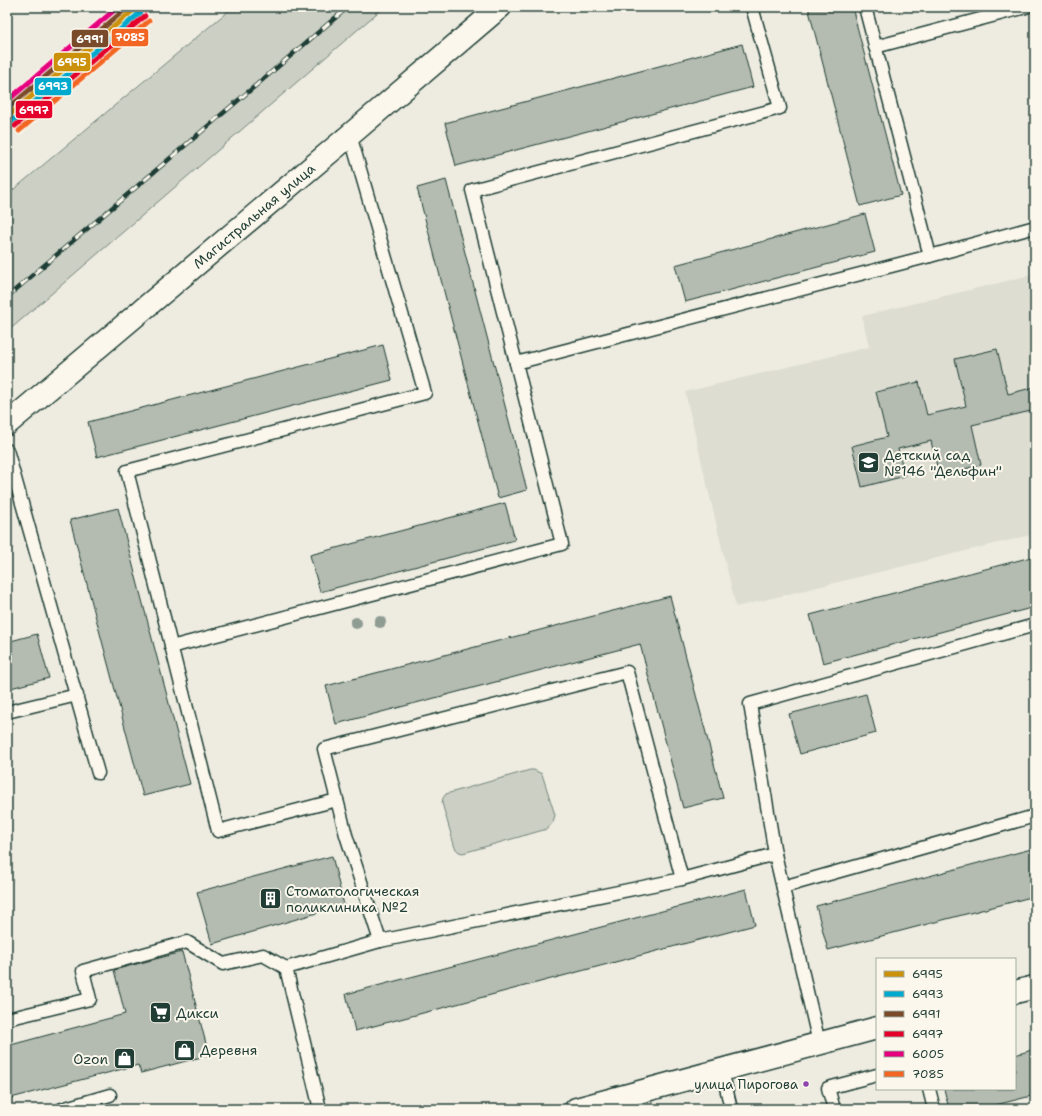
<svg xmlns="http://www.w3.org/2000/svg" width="1042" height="1116" viewBox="0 0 1042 1116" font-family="'Shantell Sans',sans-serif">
<rect width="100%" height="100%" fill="#eeece1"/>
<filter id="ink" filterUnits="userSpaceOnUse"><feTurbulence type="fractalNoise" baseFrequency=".025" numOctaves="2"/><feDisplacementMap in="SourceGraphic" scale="8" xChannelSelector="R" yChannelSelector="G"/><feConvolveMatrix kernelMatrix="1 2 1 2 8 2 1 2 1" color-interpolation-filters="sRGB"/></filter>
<g filter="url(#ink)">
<!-- built -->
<polygon fill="#ddddd2" points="1035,274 1035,534 736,607 685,392 869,347 862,316"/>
<!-- green -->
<g fill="#cbcfc4" stroke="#75867c">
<polygon points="233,7 384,7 7,332 7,195"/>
<polygon points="530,770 534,770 542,774 555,815 553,822 547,829 463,853 459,852 455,848 442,803 443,798 446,794"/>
</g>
<!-- building -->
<g fill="#b4bbb0" stroke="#1f3d34">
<polygon points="808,7 852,7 901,195 860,206"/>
<polygon points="742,44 753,87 456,166 445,123"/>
<polygon points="446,180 527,490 498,498 417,188"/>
<polygon points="865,214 875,252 685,302 675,265"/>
<polygon points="383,345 392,380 97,457 88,422"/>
<polygon points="997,349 1008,394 1035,387 1035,410 972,425 981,465 939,475 931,441 898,449 905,476 862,487 852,446 887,437 876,392 919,382 927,415 966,406 955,359"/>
<polygon points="505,503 515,540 320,592 310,555"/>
<polygon points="118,508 190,784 143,796 70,520"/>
<polygon points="1035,556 1035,607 823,663 810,615"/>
<polygon points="670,596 723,798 683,808 640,644 336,724 326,686"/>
<polygon points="37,634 49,678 7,689 7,642"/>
<polygon points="866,694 876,733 800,754 789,714"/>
<polygon points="1035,848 1035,896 828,950 816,906"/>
<polygon points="332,856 344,905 212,944 197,892"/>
<polygon points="746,889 755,925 355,1031 346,994"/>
<polygon points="182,952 209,1055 141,1073 138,1065 7,1099 7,1046 125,1014 114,970"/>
<polygon points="1035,1049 1035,1095 980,1109 949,1109 944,1089 1015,1089 1015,1055"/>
</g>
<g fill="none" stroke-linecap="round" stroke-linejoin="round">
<defs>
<g id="service">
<polyline points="875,47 1026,7"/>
<polyline points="930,256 1035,227"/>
<polyline points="516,363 930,256 865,7"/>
<polyline points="7,450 98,773"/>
<polyline points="171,647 562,544 472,190 780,108 752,7"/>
<polyline points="7,712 77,695"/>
<polyline points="337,800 218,831 127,471 425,393 350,135"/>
<polyline points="775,854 750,704 1035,625"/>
<polyline points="783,887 1035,816"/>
<polyline points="380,941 346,835 324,749 627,672 682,879"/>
<polyline points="7,1019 90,999 83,971 187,942 223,964 263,955 286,968"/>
<polyline points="722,1070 731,1109"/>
<polyline points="929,1089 934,1109"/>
<polyline points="62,1109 110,1095"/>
<polyline points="320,1109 286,968 380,941 682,879 775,854 819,1043"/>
<polyline points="834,1109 828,1088 877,1075"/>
</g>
<g id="tertiary">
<path id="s1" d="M 7,424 L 350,135 L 500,7"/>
</g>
<g id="secondary">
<polyline points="1015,992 1035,987"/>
<polyline points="576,1109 877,1028"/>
</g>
</defs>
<!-- service casing -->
<use href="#service" stroke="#1f3d34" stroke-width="15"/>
<!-- tertiary casing -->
<use href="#tertiary" stroke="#1f3d34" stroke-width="25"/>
<!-- secondary casing -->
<use href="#secondary" stroke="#1f3d34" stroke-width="25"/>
<!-- service -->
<use href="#service" stroke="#fbf7ec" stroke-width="12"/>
<!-- tertiary -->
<use href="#tertiary" stroke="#fbf7ec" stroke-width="22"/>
<!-- secondary -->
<use href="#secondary" stroke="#fbf7ec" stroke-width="22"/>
<defs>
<polyline id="rail" points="7,297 348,7"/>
</defs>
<!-- rail casing -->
<use href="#rail" stroke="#1f3d34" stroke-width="4.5"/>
<!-- rail -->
<use href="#rail" stroke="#fbf7ec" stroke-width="3" stroke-dasharray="9" stroke-linecap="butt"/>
<defs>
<polyline id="rail-1" points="7,117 137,7"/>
<polyline id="rail-2" points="11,122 141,12"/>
<polyline id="rail-3" points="7,109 128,7"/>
<polyline id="rail-4" points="15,126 145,16"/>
<polyline id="rail-5" points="7,101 118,7"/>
<polyline id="rail-6" points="19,131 149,21"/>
</defs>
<!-- rail-1 casing -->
<use href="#rail-1" stroke="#fbf7ec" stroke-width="8"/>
<!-- rail-2 casing -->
<use href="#rail-2" stroke="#fbf7ec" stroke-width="8"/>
<!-- rail-3 casing -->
<use href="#rail-3" stroke="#fbf7ec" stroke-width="8"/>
<!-- rail-4 casing -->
<use href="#rail-4" stroke="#fbf7ec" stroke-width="8"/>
<!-- rail-5 casing -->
<use href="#rail-5" stroke="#fbf7ec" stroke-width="8"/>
<!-- rail-6 casing -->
<use href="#rail-6" stroke="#fbf7ec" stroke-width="8"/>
<!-- rail-1 -->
<use href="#rail-1" stroke="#cc910a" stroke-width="5"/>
<!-- rail-2 -->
<use href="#rail-2" stroke="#00a9ce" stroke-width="5"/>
<!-- rail-3 -->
<use href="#rail-3" stroke="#7a4b2a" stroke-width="5"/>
<!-- rail-4 -->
<use href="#rail-4" stroke="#e4002b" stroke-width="5"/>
<!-- rail-5 -->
<use href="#rail-5" stroke="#e5007d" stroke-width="5"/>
<!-- rail-6 -->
<use href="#rail-6" stroke="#f26522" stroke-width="5"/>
</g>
<!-- trees -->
<g fill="#8f9c92">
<circle cx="380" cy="622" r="6"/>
<circle cx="356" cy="623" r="6"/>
</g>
</g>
<!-- icons -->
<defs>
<symbol id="school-square" viewBox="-11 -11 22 22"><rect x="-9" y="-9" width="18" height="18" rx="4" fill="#1f3d34" stroke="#fbf7ec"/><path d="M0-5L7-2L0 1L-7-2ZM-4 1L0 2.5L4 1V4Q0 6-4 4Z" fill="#fff"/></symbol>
<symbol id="building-square" viewBox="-11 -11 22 22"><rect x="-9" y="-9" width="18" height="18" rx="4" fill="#1f3d34" stroke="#fbf7ec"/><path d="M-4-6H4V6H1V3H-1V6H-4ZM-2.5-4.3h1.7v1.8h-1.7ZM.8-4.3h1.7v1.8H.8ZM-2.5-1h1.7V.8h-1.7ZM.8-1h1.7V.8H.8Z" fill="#fff"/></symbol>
<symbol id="supermarket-square" viewBox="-11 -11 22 22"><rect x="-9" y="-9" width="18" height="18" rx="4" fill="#1f3d34" stroke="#fbf7ec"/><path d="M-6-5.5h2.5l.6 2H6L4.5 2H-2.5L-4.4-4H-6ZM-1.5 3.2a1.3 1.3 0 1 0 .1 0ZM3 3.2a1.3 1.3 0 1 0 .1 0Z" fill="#fff"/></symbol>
<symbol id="shop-square" viewBox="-11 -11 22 22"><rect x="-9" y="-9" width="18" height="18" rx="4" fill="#1f3d34" stroke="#fbf7ec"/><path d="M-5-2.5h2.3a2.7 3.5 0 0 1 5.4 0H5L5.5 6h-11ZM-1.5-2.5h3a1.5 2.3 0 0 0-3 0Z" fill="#fff"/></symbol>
</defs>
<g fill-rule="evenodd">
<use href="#school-square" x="856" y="450" width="25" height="25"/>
<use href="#building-square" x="258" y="886" width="25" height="25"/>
<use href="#supermarket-square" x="148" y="1000" width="25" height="25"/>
<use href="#shop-square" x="172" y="1038" width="25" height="25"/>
<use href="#shop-square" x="112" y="1046" width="25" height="25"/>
</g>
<!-- markers -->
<circle fill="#8e44ad" stroke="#fbf7ec" stroke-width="1.5" cx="806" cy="1084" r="3.5"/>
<g text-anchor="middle" stroke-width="4" stroke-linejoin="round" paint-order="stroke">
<!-- bus labels -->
<g font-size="13" fill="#1f3d34" stroke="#fbf7ec" text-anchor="end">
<text x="798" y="1089">улица Пирогова</text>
</g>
<!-- street labels -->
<g font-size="14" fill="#1f3d34" stroke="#fbf7ec">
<text dy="5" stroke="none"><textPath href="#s1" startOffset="323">Магистральная улица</textPath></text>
</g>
<!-- poi labels -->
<g font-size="14" fill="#1f3d34" stroke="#fbf7ec" text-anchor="start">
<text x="884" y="460">Детский сад<tspan x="884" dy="16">№146 "Дельфин"</tspan></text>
<text x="286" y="896">Стоматологическая<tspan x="286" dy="16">поликлиника №2</tspan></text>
<text x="176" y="1018">Дикси</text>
<text x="200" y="1055">Деревня</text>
<text x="108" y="1064" text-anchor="end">Ozon</text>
</g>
</g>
<g stroke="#fbf7ec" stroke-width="1.5">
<rect x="111" y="28" width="38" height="19" rx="4" fill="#f26522"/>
<rect x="71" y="29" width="38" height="19" rx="4" fill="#7a4b2a"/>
<rect x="53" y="52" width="38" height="20" rx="4" fill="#cc910a"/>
<rect x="34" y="77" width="38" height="19" rx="4" fill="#00a9ce"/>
<rect x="15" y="100" width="38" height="19" rx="4" fill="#e4002b"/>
</g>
<g font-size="11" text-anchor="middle" font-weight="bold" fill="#fff">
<text x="130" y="41">7085</text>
<text x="90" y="43">6991</text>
<text x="72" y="66">6995</text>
<text x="53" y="90">6993</text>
<text x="34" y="114">6997</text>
</g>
<!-- margin -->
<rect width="1042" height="1116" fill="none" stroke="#fbf7ec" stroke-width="24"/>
<rect x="12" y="12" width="1018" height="1092" fill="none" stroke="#1f3d34" stroke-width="1.5" filter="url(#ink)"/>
<!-- legend -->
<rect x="876" y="958" width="140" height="132" fill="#fbf7ec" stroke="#a3ada2"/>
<rect x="884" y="971" width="20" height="6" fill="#cc910a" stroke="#a3ada2"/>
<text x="912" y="978" font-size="12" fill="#1f3d34">6995</text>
<rect x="884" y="991" width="20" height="6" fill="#00a9ce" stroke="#a3ada2"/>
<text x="912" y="998" font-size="12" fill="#1f3d34">6993</text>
<rect x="884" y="1011" width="20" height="6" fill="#7a4b2a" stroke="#a3ada2"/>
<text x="912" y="1018" font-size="12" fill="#1f3d34">6991</text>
<rect x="884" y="1031" width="20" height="6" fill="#e4002b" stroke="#a3ada2"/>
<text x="912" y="1038" font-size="12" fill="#1f3d34">6997</text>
<rect x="884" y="1051" width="20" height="6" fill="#e5007d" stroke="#a3ada2"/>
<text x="912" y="1058" font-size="12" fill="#1f3d34">6005</text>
<rect x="884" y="1071" width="20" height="6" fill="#f26522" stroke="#a3ada2"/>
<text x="912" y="1078" font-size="12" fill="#1f3d34">7085</text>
</svg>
